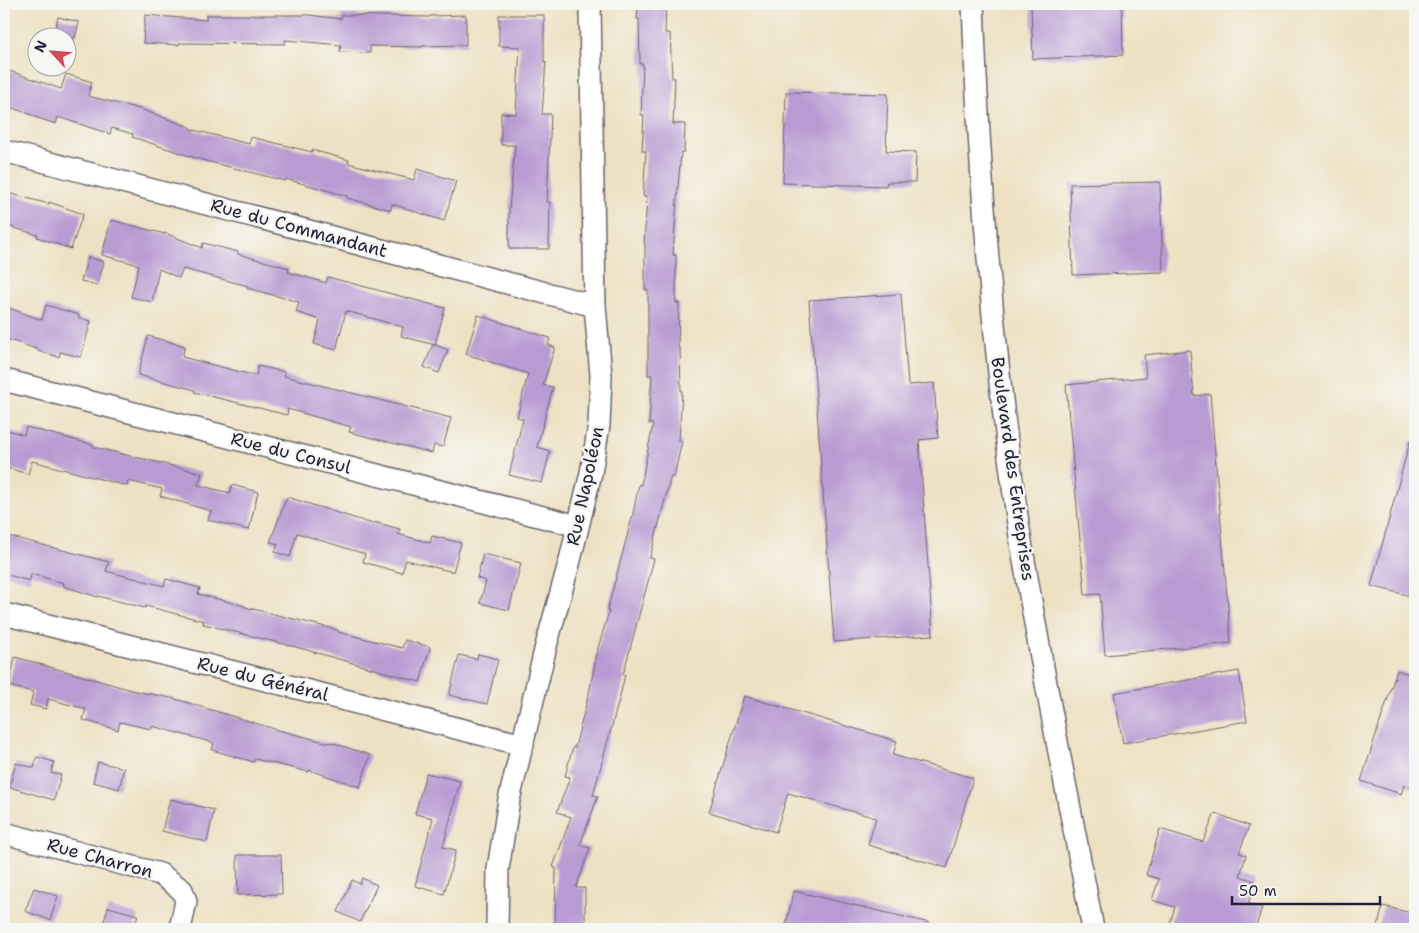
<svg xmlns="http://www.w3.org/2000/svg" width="1419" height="933" viewBox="0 0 1419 933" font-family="'Shantell Sans',sans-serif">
<rect width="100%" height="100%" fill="#f6f6f2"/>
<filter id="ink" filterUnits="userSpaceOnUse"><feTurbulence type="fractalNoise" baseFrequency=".02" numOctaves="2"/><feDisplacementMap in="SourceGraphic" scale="10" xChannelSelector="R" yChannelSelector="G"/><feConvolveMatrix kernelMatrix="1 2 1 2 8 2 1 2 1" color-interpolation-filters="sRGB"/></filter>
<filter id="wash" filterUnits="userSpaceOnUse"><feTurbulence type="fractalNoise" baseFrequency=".0096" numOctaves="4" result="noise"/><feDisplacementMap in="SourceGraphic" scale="20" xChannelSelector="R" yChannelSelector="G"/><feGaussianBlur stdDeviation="1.12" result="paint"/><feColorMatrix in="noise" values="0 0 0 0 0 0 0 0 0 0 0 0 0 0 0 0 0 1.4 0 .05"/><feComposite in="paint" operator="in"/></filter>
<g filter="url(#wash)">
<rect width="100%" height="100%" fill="#eee1c3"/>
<g id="blocks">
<!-- building -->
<g fill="#b99bd3">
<polygon points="638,4 666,4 665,33 670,33 672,78 675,78 673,124 685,124 684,152 681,152 677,199 673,255 676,255 676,303 679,303 678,348 680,348 681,391 682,391 679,441 682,441 674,477 671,476 650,558 654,559 623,675 625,675 620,696 593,795 598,796 580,845 590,848 576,888 585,888 585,927 555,927 556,868 553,867 571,817 557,812 570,777 565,776 573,747 575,747 589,693 596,658 595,658 609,611 607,611 633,514 639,484 641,485 653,424 649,424 652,375 648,375 648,290 645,290 645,245 644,244 647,197 643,196 646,151 642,151 644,115 641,115 643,64 640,64 639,19 637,19"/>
<polygon points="1031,4 1122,4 1123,55 1033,59"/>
<polygon points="145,15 206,20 206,15 309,15 341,19 342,15 430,17 430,16 466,15 466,45 422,46 422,47 370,46 370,53 340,52 341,45 285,40 285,44 179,43 179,45 143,43"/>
<polygon points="499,15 544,15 544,62 546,62 542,114 551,114 547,202 550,202 549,249 509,249 509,209 515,145 501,145 501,113 516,114 520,47 499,46"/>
<polygon points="58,17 79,22 75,38 53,38"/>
<polygon points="4,69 61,89 66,74 92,82 88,96 140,109 190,127 190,129 249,144 251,137 312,152 312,150 349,160 348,163 414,180 417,169 456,181 444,221 392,204 391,210 347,198 347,196 286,179 285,181 202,160 132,137 133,134 112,128 110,134 58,117 56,124 35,117 35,116 4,105"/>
<polygon points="786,92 888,94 886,151 916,152 915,182 887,182 886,186 783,183"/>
<polygon points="1160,182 1163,272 1073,275 1070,184"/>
<polygon points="4,192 49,204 49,202 83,214 71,249 37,237 38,235 4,225"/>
<polygon points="111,220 165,234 165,233 202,248 203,243 238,252 238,254 289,268 288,272 326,283 328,277 445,308 435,345 401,336 403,327 346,311 336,350 314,344 320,320 296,312 299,302 247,288 248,286 183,269 179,278 159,269 152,302 131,297 139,265 102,255"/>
<polygon points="88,257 104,262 97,285 81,281"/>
<polygon points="901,294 908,385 934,383 938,438 919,440 933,635 834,642 809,300"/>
<polygon points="46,305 79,315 78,318 91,321 81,357 60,352 59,357 38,351 39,350 4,338 4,306 42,320"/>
<polygon points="478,315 550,338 548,345 555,347 543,385 553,387 537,447 550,451 542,483 509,475 523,419 517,417 528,374 466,354"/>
<polygon points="148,336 185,346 182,357 256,376 258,366 285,372 284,376 451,418 443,447 434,445 432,453 349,432 351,427 288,409 287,415 194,392 195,390 138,375"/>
<polygon points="433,344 448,350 439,373 424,367"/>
<polygon points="1190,350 1194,396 1210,394 1231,643 1105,655 1100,594 1085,595 1066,385 1146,377 1144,355"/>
<polygon points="26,427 94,445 93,447 202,473 198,485 230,493 232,485 258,492 249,530 208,520 211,511 160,496 162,489 128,481 127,486 32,461 28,474 4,467 4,429 24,435"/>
<polygon points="1410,441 1415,442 1415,597 1371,586"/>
<polygon points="287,497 373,524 374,522 400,529 398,534 430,543 432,536 461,543 453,572 406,560 402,573 363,562 365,554 297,533 290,557 275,552 278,544 270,542"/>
<polygon points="4,535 109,562 106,571 164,586 166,579 200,588 198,594 245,606 245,607 338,630 338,632 402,648 405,640 430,647 420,682 296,647 203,624 204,621 146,606 145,608 98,596 98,597 63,586 64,583 31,574 30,581 4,574"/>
<polygon points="483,554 521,563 509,610 480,603 486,581 477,578"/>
<polygon points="478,654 498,659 487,704 449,695 459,655 477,659"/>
<polygon points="15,657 135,691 172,698 278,730 329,743 330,742 370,755 360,787 309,770 309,772 255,759 254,762 212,750 214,743 152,726 151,729 120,722 118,730 83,720 86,709 48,699 46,709 30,705 33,692 9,686"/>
<polygon points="1397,670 1415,676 1415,789 1404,785 1401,794 1361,781"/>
<polygon points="1239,671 1247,721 1123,743 1114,693"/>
<polygon points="744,696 897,741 893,755 973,778 947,868 868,845 876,818 788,793 776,832 709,812"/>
<polygon points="37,757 54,762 51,773 61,775 54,800 9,787 16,763 34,768"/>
<polygon points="98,762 124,768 119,789 93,782"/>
<polygon points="426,773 460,781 443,847 456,850 444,894 415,886 433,818 415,814"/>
<polygon points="170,799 214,810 207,842 162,831"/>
<polygon points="1215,813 1249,826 1239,853 1246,855 1240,876 1255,881 1248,904 1262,908 1255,929 1168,929 1175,907 1152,900 1159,879 1146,875 1160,829 1203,842"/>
<polygon points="237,855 281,855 282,894 238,895"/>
<polygon points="362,878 377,885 360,922 338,912 352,880 360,884"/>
<polygon points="34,888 58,896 50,920 25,911"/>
<polygon points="794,891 930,923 930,929 785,929"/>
<polygon points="1383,906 1415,914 1415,929 1377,929"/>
<polygon points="108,907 138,915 133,929 102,929"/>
</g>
</g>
</g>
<g filter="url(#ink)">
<use href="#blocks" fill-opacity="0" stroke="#69656b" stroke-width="1"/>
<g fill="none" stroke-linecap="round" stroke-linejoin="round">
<defs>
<g id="minor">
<path d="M 973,4 C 979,177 993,351 1018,523 C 1039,659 1068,794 1093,929"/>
<polyline points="4,151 595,306"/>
<polyline points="4,380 578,526"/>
<polyline points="4,614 523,745"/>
<polyline points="4,833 160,874 182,890 186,901 180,929"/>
<polyline points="497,929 498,869 509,800 546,646 570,560 591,473 599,425 601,375 595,306 590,4"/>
</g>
</defs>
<!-- minor casing -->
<use href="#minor" stroke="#69656b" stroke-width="24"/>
<!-- minor -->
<use href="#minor" stroke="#fff" stroke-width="21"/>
</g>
</g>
<g text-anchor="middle" stroke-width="5" stroke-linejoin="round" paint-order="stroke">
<!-- street labels -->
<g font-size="18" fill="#22223b" stroke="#f6f6f2">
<text transform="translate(299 228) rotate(15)" y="6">Rue du Commandant</text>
<text transform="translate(291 453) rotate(14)" y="6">Rue du Consul</text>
<text transform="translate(1013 469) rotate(82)" y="6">Boulevard des Entreprises</text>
<text transform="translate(585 486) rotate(-78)" y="6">Rue Napoléon</text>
<text transform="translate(263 679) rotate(14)" y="6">Rue du Général</text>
<text transform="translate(100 858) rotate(15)" y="6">Rue Charron</text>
</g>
</g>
<!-- margin -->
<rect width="1419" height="933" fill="none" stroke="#f6f6f2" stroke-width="20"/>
<!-- north arrow -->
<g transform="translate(52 52) rotate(296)"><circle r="24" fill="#f6f6f2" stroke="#a1a1a9"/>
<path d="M0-4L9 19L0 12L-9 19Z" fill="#d1495b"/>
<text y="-8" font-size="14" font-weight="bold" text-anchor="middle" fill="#22223b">N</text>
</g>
<!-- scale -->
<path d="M1232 896v8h148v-8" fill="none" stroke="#22223b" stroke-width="2.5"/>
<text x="1239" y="896" font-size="15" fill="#22223b" stroke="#f6f6f2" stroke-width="4" paint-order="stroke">50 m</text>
</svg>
